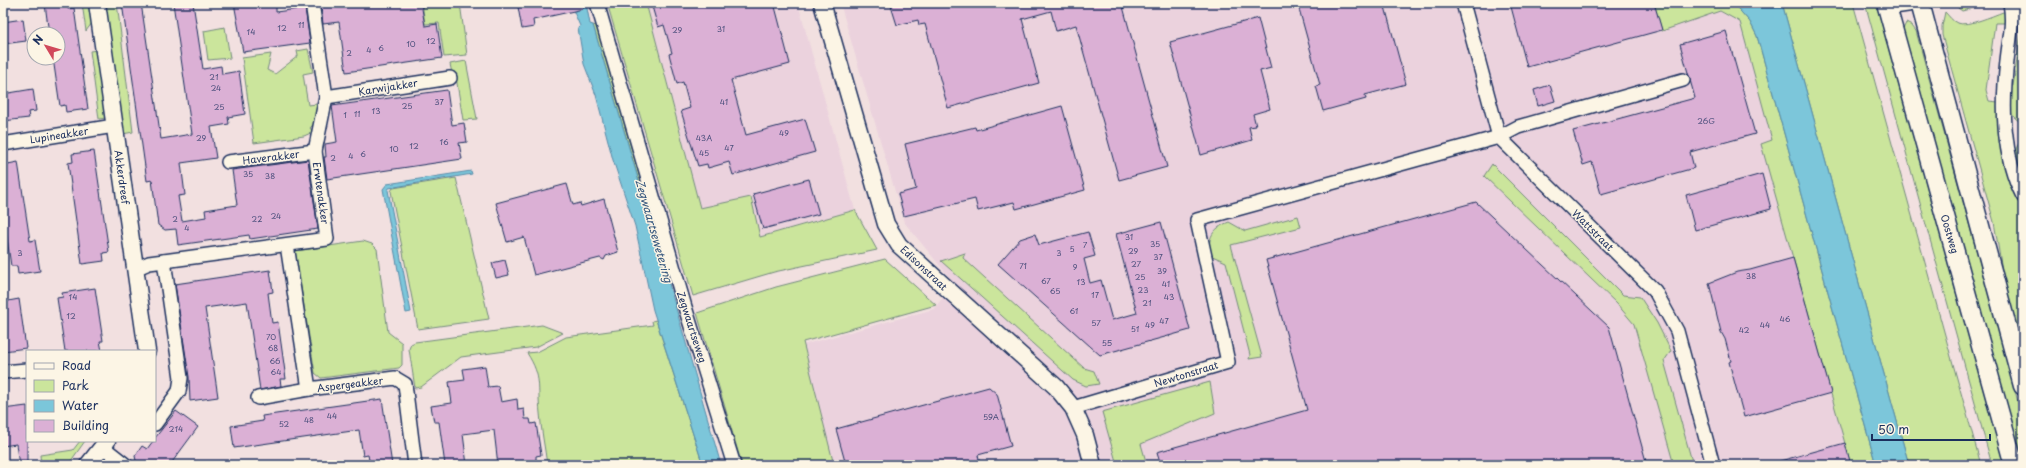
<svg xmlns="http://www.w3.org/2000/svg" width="2026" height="468" viewBox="0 0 2026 468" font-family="'Playpen Sans',sans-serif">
<rect width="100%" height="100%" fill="#f2e0e0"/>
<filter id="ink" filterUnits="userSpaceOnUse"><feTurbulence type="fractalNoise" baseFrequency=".025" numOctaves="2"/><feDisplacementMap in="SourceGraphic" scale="8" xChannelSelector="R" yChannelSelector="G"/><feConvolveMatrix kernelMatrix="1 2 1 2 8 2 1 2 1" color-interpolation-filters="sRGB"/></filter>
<g filter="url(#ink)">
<!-- built -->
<g fill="#ebd2dd">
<polygon points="646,3 798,3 855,210 759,237 700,208"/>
<polygon points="840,3 1674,3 1720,11 1740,22 1869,465 742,465 715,369 934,309 954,283 904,222"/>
</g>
<!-- green -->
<g fill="#cbe59c" stroke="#738a7d">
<polygon points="82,3 89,3 92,23 86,31"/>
<polygon points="105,3 117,3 133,132 123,134"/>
<polygon points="422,3 460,3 467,55 444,57 439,23 425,24"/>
<polygon points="607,3 646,3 700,208 751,197 760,237 855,210 877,250 774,272 693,296"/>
<polygon points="1654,3 1733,3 1750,22 1757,36 1876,465 1851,465 1761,144 1772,140 1740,22 1720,11 1662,31"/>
<polygon points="1782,3 1853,3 1981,465 1909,465"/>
<polygon points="1865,3 1876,3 2004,465 1992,465"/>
<polygon points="1956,3 1992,3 1962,11 1958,8"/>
<path d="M 2020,3 L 2023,3 L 2023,123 C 2005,115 2010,103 2010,86 L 2013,86 L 2021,32 Z"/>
<path d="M 1945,12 C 1949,16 1952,21 1957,23 C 1968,27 1992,16 2003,12 L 2006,14 L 2007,23 L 1995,23 L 1986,90 L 1989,101 L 1998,102 L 2000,130 L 2009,177 L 2023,209 L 2023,357 L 2008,305 L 1994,222 L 1942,35 L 1942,26 Z"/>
<polygon points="1906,23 1912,26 1916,31 2023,420 2023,465 2021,465 1902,31"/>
<polygon points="593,25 597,26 649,205 644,212 645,202"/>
<polygon points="225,27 230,58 208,60 204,31"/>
<polygon points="308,49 313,72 303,74 308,105 317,104 318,119 310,128 313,132 304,136 254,143 242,58 271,54 267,70 275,74 298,56 297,51"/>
<polygon points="97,50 106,118 99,119 90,51"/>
<polygon points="466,61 477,119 463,120 456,77 453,78 450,64"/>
<path d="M 2023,140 L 2023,178 C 2019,166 2009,149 2023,140 Z"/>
<polygon points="1492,164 1623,295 1640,297 1657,323 1671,351 1664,361 1693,465 1674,465 1634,324 1617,304 1484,176"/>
<polygon points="456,178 489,319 418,329 391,191 393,188"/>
<path d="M 1298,216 L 1301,227 L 1231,245 L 1262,357 L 1249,359 L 1250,355 L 1226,262 L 1210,255 C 1207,238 1213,228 1229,222 L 1245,231 Z"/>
<polygon points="363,241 372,244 377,249 388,332 402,343 402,365 399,368 321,378 315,373 295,251"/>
<polygon points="965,253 963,258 1084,368 1094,371 1099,384 1086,386 1073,380 941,261"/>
<polygon points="885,259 936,305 803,342 834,465 742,465 697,313 776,287"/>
<path d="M 656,320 L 703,465 L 547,465 C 545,448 541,430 540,413 C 537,387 543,378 527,353 L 537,352 L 566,337 L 653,325 L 652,321 Z"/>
<polygon points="542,325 563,333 536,347 461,357 421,387 415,388 409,349 411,344 415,342"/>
<polygon points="1210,382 1215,413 1141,444 1147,465 1117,465 1102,412"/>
<polygon points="80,441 85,441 68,465 41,465 40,455 73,450"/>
</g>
<!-- water -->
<g fill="#7bc6da" stroke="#558aa8">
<polygon points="570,3 586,3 590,24 593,25 645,202 644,212 669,284 721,465 703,465 653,310 635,226 613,160 596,95 584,64 578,28 580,26"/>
<polygon points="1733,3 1782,3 1909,465 1876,465 1757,36 1750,22"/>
<polygon points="471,171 472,174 389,188 388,190 411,312 406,313 383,189 387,184"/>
</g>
<!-- building -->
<g fill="#dbb0d5" stroke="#1b2f5e">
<polygon points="54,3 67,3 68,9 74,8 88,109 66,112 65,105 60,106 53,58 58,58 58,34 49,34 45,4"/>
<polygon points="122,3 141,3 161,139 192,134 173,3 193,3 203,69 221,66 222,74 239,71 245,114 228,117 229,124 211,127 216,158 181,163 185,195 178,196 182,221 206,217 205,210 237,205 232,170 308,160 318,229 250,239 249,235 178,245 176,229 165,230 158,225 152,180 147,181"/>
<polygon points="234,3 276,3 276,12 305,8 310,43 243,52"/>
<polygon points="334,3 421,3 425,26 437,24 442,58 346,72 339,22 323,24 321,6"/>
<polygon points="540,3 583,3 583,9 533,20 534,27 522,29 518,7"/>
<polygon points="651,3 774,3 790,64 731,80 746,135 805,119 815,152 733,175 729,162 708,168 707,164 698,166 681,111 690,108 683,82 677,84 669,54 672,53 664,25 658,27"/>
<polygon points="893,3 1122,3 1167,167 1119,180 1076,25 1056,31 1051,11 1022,19 1039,83 948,108 925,24 919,25 918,20 897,25 891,6 894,5"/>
<polygon points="1307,3 1384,3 1406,84 1365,95 1366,99 1323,111 1316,86 1320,85 1298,5"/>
<polygon points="1510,3 1654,3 1662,30 1527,67"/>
<polygon points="1258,18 1271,68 1260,71 1270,109 1253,114 1256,126 1249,127 1252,140 1201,155 1170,42"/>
<polygon points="23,19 26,41 3,44 3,22"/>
<polygon points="1726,31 1755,134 1690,152 1694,168 1601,194 1592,162 1583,165 1573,131 1695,98 1680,44"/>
<polygon points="1550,85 1555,101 1538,106 1534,90"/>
<polygon points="33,89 36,111 28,112 29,118 3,121 3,94"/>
<polygon points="447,90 452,125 464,123 467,142 459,143 462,159 327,179 324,157 326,157 325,144 337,142 332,106"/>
<polygon points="1062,106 1085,190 1016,209 1014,202 978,211 975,199 904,216 898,194 916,189 905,144 975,127 976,130"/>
<polygon points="94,151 109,252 103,253 104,261 82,264 68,163 73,162 72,154"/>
<polygon points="18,162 30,241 35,240 40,271 18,274 17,266 11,266 6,231 3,231 3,165"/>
<polygon points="1762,174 1771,209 1695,230 1686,195"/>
<polygon points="809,179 819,214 763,229 753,194"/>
<polygon points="567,184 573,205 580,203 581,206 604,199 618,252 606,256 604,260 600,258 534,275 524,237 507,242 496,203"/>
<polygon points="1476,202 1609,327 1647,465 1161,465 1157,452 1307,410 1266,260"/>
<polygon points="1161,222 1190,330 1100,355 998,264 1020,239 1035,234 1039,245 1088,232 1095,256 1084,259 1090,283 1101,280 1112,320 1137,313 1116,234"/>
<polygon points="1793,258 1831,393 1744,417 1729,362 1731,361 1725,339 1721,332 1709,283 1737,272 1750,270"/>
<polygon points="505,260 509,275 496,278 492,263"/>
<polygon points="270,270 273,292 268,293 272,323 278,322 286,379 280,379 281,386 260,390 247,302 205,308 218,397 190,401 189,377 175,284"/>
<polygon points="95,288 103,341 100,341 102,351 65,351 57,298 63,297 62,293"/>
<polygon points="19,299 26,348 4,351 3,302"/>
<polygon points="485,366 488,387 498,386 501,402 517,399 518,410 524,409 525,419 530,419 531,424 536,423 541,455 536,456 536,461 531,462 531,465 498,465 494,430 463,434 467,465 445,465 439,422 434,422 431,406 452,403 449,382 465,380 463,369"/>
<polygon points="989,387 997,394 1011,446 978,455 980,465 846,465 836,429"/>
<polygon points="382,399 392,465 370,465 368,455 363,456 359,430 234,448 231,426 263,421 262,416"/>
<polygon points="27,406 27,465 19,465 16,444 3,446 3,409"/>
<polygon points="176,411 198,427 170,465 137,465 135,456 142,446 147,449 153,441 155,441 155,438"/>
<polygon points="1845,443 1851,465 1780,465 1780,461"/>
</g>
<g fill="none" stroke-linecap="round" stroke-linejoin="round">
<defs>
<g id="minor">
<polyline points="597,3 685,307 734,465"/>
<polyline points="1463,3 1499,137 1655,291 1677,331 1713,465"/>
<path d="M 2010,3 C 2014,24 2009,40 2007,61 C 2002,106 2002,155 2023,196"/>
<polyline points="1887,8 1921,3"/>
<polyline points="326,97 450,78"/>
<polyline points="3,144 114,126"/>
<polyline points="228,162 315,151"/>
<polyline points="287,245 309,389 395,378 405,384 415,465"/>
<polyline points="135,269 149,263 327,239 315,151 326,97 312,3"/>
<polyline points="3,372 27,370"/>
<polyline points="258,398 309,389"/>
<polyline points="1073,408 1228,362 1197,220 1499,137 1518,127 1683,80"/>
<polyline points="155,424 179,391 181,378 164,261"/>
<polyline points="103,447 126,465"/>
</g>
<g id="tertiary">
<polyline points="97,3 147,351"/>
<polyline points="822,3 886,224 899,245 1056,387 1073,408 1085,435 1093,465"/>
<polyline points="88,465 107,441"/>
</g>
<g id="secondary">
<polyline points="1886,3 2014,465"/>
<polyline points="1920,3 2023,386"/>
</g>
</defs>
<!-- minor casing -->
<use href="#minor" stroke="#1b2f5e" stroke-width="16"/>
<!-- tertiary casing -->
<use href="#tertiary" stroke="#1b2f5e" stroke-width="19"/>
<!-- secondary casing -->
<use href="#secondary" stroke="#1b2f5e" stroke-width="21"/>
<!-- minor -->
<use href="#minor" stroke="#fcf5e5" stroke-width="13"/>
<!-- tertiary -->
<use href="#tertiary" stroke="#fcf5e5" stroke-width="16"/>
<!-- secondary -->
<use href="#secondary" stroke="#fcf5e5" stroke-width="18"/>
</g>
</g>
<g text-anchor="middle" stroke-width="3" stroke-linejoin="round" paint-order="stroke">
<!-- number labels -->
<g font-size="8" fill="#4b4f7c">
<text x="301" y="28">11</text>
<text x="282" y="31">12</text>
<text x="721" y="32">31</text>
<text x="677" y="33">29</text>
<text x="251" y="35">14</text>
<text x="431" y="44">12</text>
<text x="411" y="47">10</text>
<text x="381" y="51">6</text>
<text x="369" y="53">4</text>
<text x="349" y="56">2</text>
<text x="214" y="80">21</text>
<text x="216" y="91">24</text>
<text x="439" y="105">37</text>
<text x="724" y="105">41</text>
<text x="407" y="109">25</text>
<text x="219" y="110">25</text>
<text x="376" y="114">13</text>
<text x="357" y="117">11</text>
<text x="345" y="118">1</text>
<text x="1706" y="124">26G</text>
<text x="784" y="136">49</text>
<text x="201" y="141">29</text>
<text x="704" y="141">43A</text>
<text x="444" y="145">16</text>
<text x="414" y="149">12</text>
<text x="729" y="151">47</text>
<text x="394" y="152">10</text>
<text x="704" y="156">45</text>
<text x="363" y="157">6</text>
<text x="351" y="159">4</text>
<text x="333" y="161">2</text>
<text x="248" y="177">35</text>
<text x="270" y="179">38</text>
<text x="276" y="219">24</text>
<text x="175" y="222">2</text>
<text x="257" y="222">22</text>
<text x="187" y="231">4</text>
<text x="1129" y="240">31</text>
<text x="1155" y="247">35</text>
<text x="1085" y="248">7</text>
<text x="1072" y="252">5</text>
<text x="1133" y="254">29</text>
<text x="20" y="256">3</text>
<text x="1059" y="256">3</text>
<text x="1158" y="260">37</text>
<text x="1136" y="267">27</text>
<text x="1023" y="269">71</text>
<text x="1075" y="270">9</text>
<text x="1162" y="274">39</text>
<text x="1751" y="279">38</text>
<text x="1140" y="280">25</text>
<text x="1046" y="284">67</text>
<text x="1081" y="285">13</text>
<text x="1166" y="287">41</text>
<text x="1143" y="293">23</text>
<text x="1055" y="294">65</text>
<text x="1095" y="298">17</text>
<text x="73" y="300">14</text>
<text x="1169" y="300">43</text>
<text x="1147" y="306">21</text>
<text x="1074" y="314">61</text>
<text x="71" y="319">12</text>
<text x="1785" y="322">46</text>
<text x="1164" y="324">47</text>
<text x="1096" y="326">57</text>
<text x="1150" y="328">49</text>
<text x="1765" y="328">44</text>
<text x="1135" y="332">51</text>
<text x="1744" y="333">42</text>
<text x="271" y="340">70</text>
<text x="1107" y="346">55</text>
<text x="273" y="351">68</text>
<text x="275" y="364">66</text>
<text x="276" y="375">64</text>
<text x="332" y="419">44</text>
<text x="991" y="420">59A</text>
<text x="309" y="423">48</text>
<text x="284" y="427">52</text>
<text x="176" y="432">214</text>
</g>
<!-- street labels -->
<g font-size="10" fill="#1b2f5e" stroke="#fcf5e5">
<text transform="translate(388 87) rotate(-9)" y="4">Karwijakker</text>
<text transform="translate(59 135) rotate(-9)" y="4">Lupineakker</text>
<text transform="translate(271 157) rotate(-7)" y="4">Haverakker</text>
<text transform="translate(122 177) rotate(82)" y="4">Akkerdreef</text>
<text transform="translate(321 193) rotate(82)" y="4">Erwtenakker</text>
<text transform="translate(1593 230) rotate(45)" y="4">Wattstraat</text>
<text transform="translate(1950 234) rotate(74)" y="4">Oostweg</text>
<text transform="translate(924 268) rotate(43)" y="4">Edisonstraat</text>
<text transform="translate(692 327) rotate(72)" y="4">Zegwaartseweg</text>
<text transform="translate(1186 374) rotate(-17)" y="4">Newtonstraat</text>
<text transform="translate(350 384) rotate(-7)" y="4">Aspergeakker</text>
</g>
<!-- water labels -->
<g font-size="11" font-style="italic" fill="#33557d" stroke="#fcf5e5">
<text transform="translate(654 231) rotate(74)" y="4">Zegwaartsewetering</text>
</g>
</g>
<!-- margin -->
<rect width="2026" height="468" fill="none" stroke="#fcf5e5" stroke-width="16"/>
<rect x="8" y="8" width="2010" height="452" fill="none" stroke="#1b2f5e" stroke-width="1.5" filter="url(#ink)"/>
<!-- legend -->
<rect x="26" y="350" width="130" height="92" fill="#fcf5e5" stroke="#a2a6af"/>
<rect x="34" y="363" width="20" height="6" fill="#fcf5e5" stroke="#a2a6af"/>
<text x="62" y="370" font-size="12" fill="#1b2f5e">Road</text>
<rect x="34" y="380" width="20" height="12" fill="#cbe59c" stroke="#a2a6af"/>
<text x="62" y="390" font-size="12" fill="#1b2f5e">Park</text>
<rect x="34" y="400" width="20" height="12" fill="#7bc6da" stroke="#a2a6af"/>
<text x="62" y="410" font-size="12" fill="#1b2f5e">Water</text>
<rect x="34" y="420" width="20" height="12" fill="#dbb0d5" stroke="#a2a6af"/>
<text x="62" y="430" font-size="12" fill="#1b2f5e">Building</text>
<!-- north arrow -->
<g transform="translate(46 46) rotate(308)"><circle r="19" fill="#fcf5e5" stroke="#a2a6af"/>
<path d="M0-3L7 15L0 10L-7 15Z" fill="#d1495b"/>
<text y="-6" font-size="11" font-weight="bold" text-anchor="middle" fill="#1b2f5e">N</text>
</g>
<!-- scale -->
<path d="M1872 434v6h118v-6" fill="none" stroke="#1b2f5e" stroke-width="2"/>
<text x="1878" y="434" font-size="12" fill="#1b2f5e" stroke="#fcf5e5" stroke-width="3" paint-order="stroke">50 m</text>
</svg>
